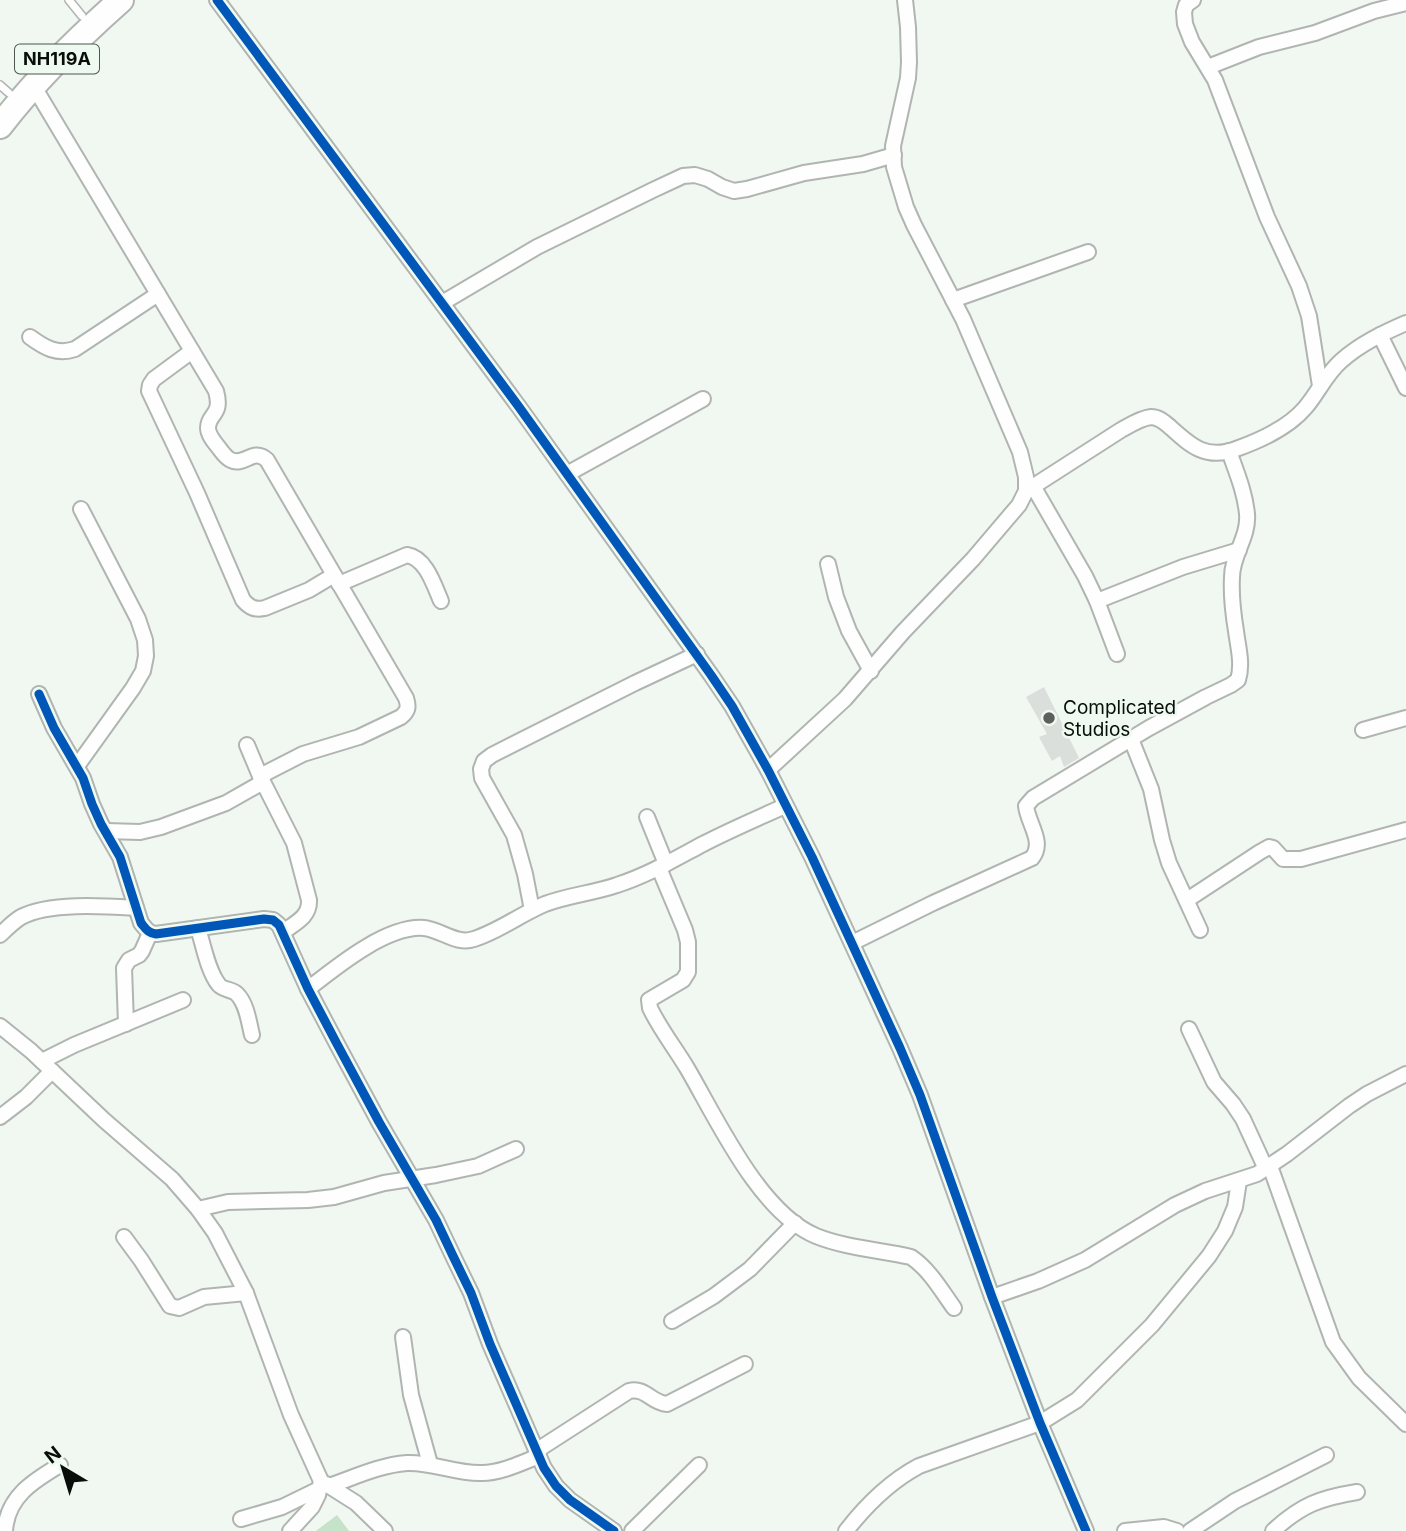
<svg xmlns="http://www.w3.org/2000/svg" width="1406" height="1531" viewBox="0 0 1406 1531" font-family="Inter,sans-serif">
<rect width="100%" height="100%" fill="#f1f7f1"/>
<!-- green -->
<polygon fill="#c4e3c9" points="337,1515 349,1531 316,1531"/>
<!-- building -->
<polygon fill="#dadfdb" points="1044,687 1079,758 1064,767 1060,756 1052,761 1039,737 1047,734 1026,697"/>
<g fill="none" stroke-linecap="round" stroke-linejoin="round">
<defs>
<g id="lane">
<polyline points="69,0 82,16"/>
<polyline points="0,85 9,93"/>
</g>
<g id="street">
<polyline points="217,0 519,407 711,675 732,706 768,770 812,857 900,1048 920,1095 992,1297 1040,1423 1086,1531"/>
<polyline points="1193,0 1186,5 1184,12 1185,24 1192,42 1215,80 1267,217 1299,286 1309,316 1320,386"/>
<polyline points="1208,67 1259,47 1315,33 1374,11 1406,3"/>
<path d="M 33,85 L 216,391 C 223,416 208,413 208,428 C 208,435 215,443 219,448 C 222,452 226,458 231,460 C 244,467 253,447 267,460 L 406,698 C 409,707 408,711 401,717 L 359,737 L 303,754 L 260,776"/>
<polyline points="953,300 1088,252"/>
<polyline points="442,303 537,247 653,190 683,176 695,175 708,179 722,187 734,191 747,189 804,173 863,164 894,155"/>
<polyline points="1380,335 1406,388"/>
<path d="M 30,337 C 45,348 57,355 75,349 L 158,294"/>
<path d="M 192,351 L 154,379 L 150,385 L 149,391 L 197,493 L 243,600 C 250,608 255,610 265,608 L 309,590 L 334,575"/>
<polyline points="567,474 703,399"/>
<polyline points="1033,486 1085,576 1097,601 1117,654"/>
<path d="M 1026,491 L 1121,430 C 1130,425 1141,418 1151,417 C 1159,417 1164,422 1170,427 C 1191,446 1206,460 1236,449 C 1261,440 1288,428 1305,408 C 1318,393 1326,374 1341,361 C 1360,344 1383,333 1406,323"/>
<polyline points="828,564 836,597 849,631 871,671"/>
<path d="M 339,584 L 407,555 C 426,558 434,585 441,601"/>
<polyline points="1097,601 1183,567 1239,550"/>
<path d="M 39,694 L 54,728 L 83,778 L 92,804 L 101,824 L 120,857 L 141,923 C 146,929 148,933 156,934 L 264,919 L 273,920 L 279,925 L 308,989 L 337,1044 L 379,1122 L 436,1220 L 453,1256 L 471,1293 L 490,1344 L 544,1468 L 556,1486 L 570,1500 L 614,1531"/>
<polyline points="1363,730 1406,718"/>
<polyline points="1131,739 1151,789 1162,840 1169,863 1200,930"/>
<path d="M 247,745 L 260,776 L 294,843 L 309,900 C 310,917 295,923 283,932"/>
<polyline points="77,766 133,688 143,671 146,656 145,640 138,619 81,509"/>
<polyline points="768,770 845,699 903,632 973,559 1007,519 1019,505 1026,491 1026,477 1020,452 963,319 914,225 906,207 894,167 893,146 908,78 909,62 908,27 905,0"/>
<polyline points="647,817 666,864"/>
<polyline points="106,831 140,832 161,827 226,803 263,782"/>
<path d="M 659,868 L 685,930 L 688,942 L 688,972 L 683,980 L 649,1000 L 650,1008 C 660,1029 675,1048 687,1068 C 717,1119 759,1212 816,1236 C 846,1248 880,1250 911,1257 C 930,1270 941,1290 954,1308"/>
<polyline points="1187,900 1260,852 1269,847 1273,848 1283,859 1301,859 1406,830"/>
<polyline points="532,910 525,874 514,835 482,778 481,769 484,761 492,755 635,683 697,654"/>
<path d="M 198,928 C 203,944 208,972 219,985 C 223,990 232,989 237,994 C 247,1004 249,1023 252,1035"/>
<path d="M 0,935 C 7,928 13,922 21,917 C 49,902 105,906 136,908"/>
<path d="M 852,943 L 933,903 L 1032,858 C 1045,842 1028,824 1026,806 L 1033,798 L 1149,728 L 1206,697 L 1231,685 L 1238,680 C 1243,664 1238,647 1236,631 C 1233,613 1231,595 1232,577 C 1232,555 1249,537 1247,514 C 1245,492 1236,471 1229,451"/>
<path d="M 308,989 C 336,967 387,925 424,928 C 442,930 456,945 474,939 C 499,931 521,914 545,904 C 569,895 594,893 617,885 C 648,875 675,859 703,844 C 730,830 758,818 785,806"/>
<polyline points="126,1024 124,968 129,960 139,955 142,951 150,933"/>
<polyline points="0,1026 31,1051 104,1120 172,1179 198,1209 215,1233 246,1293 291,1415 321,1481 318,1495 312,1507 290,1531"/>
<polyline points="1189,1029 1214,1082 1233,1104 1243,1119 1266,1169"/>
<polyline points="42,1061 74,1045 183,1000"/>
<polyline points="0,1117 26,1097 52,1071"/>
<polyline points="1270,1166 1333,1342 1359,1378 1406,1424"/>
<polyline points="198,1209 228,1202 308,1200 334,1197 384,1183 436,1175 478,1166 516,1149"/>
<polyline points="124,1237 141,1260 170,1306 179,1308 204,1297 246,1293"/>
<polyline points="992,1297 1038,1281 1085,1260 1175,1205 1205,1191 1257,1174 1287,1154 1349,1106 1367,1094 1406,1074"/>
<polyline points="672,1321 714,1296 750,1269 795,1223"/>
<polyline points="403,1337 411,1395 430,1464"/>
<path d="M 536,1451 L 629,1391 C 646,1387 651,1403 667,1404 L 745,1364"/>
<polyline points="326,1484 356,1503 385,1531"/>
<path d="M 329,1486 C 355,1477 380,1465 407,1463 C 433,1462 456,1474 482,1473 C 501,1473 521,1463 539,1456"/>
<polyline points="241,1519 282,1507 319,1489"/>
<path d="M 5,1531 C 7,1497 33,1481 60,1465"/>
<polyline points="632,1531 699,1465"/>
<path d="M 846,1531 C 867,1504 889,1482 919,1466 L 1040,1423 L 1077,1400 L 1152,1325 L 1209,1256 L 1225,1231 L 1235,1207 L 1239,1181"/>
<polyline points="1125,1531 1164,1527 1177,1531"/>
<polyline points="1190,1531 1235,1501 1326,1455"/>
<path d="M 1273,1531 C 1301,1505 1320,1498 1357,1492"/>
</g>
<path id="highway" d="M 0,126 C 36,79 77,39 121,0"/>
</defs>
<!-- lane casing -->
<use href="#lane" stroke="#b1b5b1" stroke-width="10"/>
<!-- street casing -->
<use href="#street" stroke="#b1b5b1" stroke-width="18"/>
<!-- highway casing -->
<use href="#highway" stroke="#b1b5b1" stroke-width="28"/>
<!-- lane -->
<use href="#lane" stroke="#fdfefd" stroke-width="7"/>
<!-- street -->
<use href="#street" stroke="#fdfefd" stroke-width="14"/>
<!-- highway -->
<use href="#highway" stroke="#fdfefd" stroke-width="24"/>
<defs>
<g id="cycleway">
<polyline points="217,0 519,407 711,675 732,706 768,770 812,857 900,1048 920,1095 992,1297 1040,1423 1086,1531"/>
<path d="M 39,694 L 54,728 L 83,778 L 92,804 L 101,824 L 120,857 L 141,923 C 146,929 148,933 156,934 L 264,919 L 273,920 L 279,925 L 308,989 L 337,1044 L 379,1122 L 436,1220 L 453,1256 L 471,1293 L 490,1344 L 544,1468 L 556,1486 L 570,1500 L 614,1531"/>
</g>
</defs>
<!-- cycleway casing -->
<use href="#cycleway" stroke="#eefaef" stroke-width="13"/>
<!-- cycleway -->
<use href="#cycleway" stroke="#0057b8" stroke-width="9"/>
</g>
<!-- markers -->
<circle fill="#5b605c" stroke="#eefaef" stroke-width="2.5" cx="1049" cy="718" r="7"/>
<g text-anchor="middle" stroke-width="5" stroke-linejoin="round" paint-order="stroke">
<!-- shield labels -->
<rect fill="#eefaef" stroke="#4e554f" stroke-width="2" x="15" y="44.5" width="84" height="29" rx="5"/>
<g font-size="18" font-weight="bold" fill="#0a0e0b">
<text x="57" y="65">NH119A</text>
</g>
<!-- poi labels -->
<g font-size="19" fill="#0a0e0b" stroke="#eefaef" text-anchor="start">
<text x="1063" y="714">Complicated<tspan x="1063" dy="22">Studios</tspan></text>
</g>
</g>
<!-- north arrow -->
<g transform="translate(63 1468) rotate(322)" stroke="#eefaef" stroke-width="5" paint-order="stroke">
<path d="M0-5L12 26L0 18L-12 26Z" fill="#0a0e0b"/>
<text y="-10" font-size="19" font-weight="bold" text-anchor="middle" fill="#0a0e0b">N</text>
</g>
</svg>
